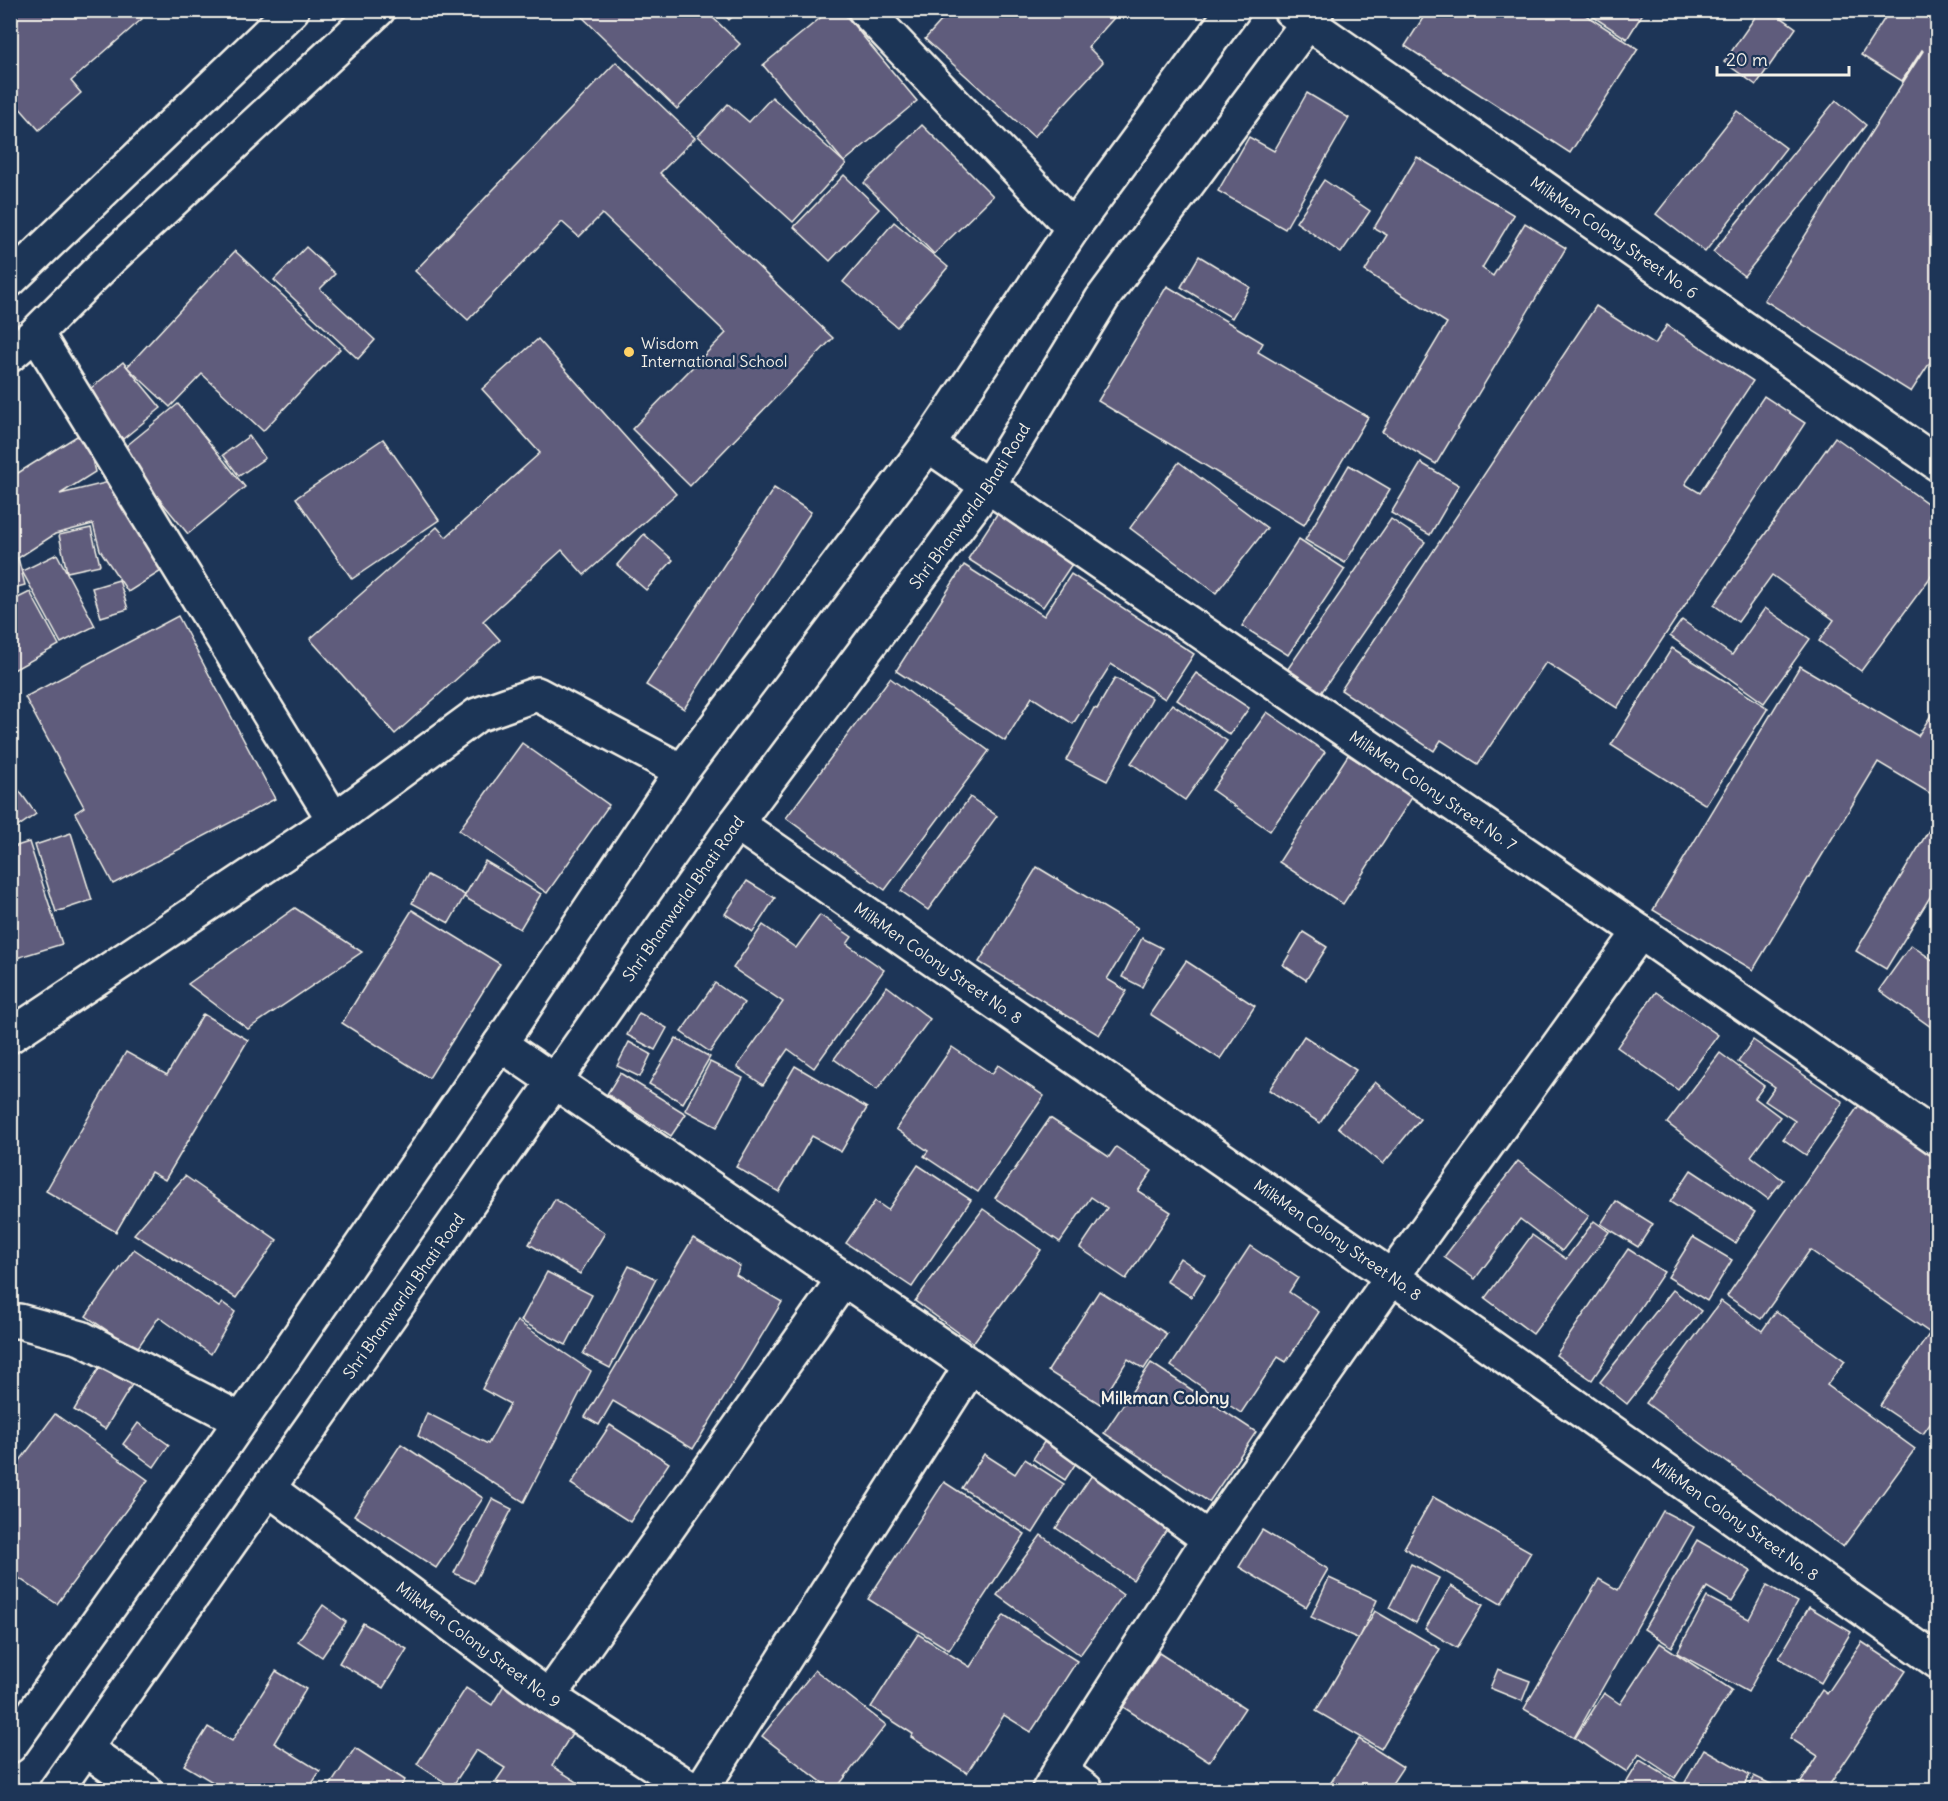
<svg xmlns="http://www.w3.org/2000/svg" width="1948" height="1801" viewBox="0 0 1948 1801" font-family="Delius,sans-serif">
<rect width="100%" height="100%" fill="#1d3557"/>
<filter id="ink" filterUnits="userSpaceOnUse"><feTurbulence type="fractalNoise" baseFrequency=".0167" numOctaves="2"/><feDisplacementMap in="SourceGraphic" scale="12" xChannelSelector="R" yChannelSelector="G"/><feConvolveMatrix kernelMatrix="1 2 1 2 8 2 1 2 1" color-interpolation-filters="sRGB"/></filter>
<g filter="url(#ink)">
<!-- building -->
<g fill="#5e5c7b" stroke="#f4f1e8" stroke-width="1.5">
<polygon points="10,10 135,10 142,19 71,81 81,93 39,130 10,97"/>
<polygon points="575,10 705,10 740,44 677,109"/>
<polygon points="720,10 739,10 729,20"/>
<polygon points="830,10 841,10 917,101 844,162 763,65"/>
<polygon points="951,10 1121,10 1088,47 1103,62 1034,137 925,39"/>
<polygon points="1428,10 1578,10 1638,49 1570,153 1405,46"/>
<polygon points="1583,10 1645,10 1627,39"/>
<polygon points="1760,10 1771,10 1796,28 1756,85 1724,62"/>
<polygon points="1890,10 1938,10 1938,350 1911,392 1764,300 1923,51 1922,50 1902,81 1861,55"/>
<polygon points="616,62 695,138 660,173 833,338 690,486 632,429 726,333 602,214 579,237 562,222 468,320 415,271"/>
<polygon points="1307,93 1349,118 1285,229 1218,191 1249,137 1274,151"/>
<polygon points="772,97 846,164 793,222 698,136 728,104 749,122"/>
<polygon points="1836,100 1866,125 1744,276 1713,252"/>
<polygon points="1737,111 1786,148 1705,252 1656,214"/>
<polygon points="922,125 993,196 934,254 864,183"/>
<polygon points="1417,157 1514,215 1482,268 1493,276 1525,223 1566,248 1436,464 1382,432 1447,323 1365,271 1387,235 1374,228"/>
<polygon points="844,175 879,209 830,261 794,227"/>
<polygon points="1324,180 1370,211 1341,253 1296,222"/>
<polygon points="894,222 948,267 897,327 843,282"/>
<polygon points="306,247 335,274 320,289 375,340 358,359 274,280"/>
<polygon points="235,251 340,349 263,431 202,374 170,407 127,367"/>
<polygon points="1199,256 1250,287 1232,318 1181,287"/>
<polygon points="1167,286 1263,343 1258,352 1368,417 1304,525 1098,401"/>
<polygon points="1596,306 1655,344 1667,325 1753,381 1685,484 1700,493 1764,396 1805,423 1617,708 1546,662 1478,764 1441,740 1434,751 1341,690"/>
<polygon points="538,339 676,494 584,575 562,550 483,621 500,640 395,734 310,639 437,527 446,537 540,453 482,389"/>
<polygon points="123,362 161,408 123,439 85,393"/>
<polygon points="178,404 245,487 188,534 120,451"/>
<polygon points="85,431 95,472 60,494 109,482 166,568 128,592 100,550 93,524 55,534 18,558 25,585 10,589 10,478"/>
<polygon points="249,436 265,458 239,476 223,455"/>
<polygon points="1835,437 1938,511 1938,567 1861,671 1819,641 1834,620 1772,575 1738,622 1714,605"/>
<polygon points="383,439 439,520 352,579 296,498"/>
<polygon points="1179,462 1267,528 1216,593 1130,528"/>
<polygon points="1421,463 1459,485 1430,535 1391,513"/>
<polygon points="1349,465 1390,489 1345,563 1305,540"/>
<polygon points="774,488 811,512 684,709 646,685"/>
<polygon points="997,514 1072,564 1043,607 968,559"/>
<polygon points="1391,519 1425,542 1321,693 1287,670"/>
<polygon points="91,528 100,565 67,572 59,535"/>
<polygon points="644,534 673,560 646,590 617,565"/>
<polygon points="1299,539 1345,569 1288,655 1242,626"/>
<polygon points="57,554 95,626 61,643 22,571"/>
<polygon points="964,565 1044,616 1071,574 1194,654 1165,699 1111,664 1073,724 1032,697 1005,741 896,671"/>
<polygon points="119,580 128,609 101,617 92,588"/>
<polygon points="30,592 59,645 10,672 10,602"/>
<polygon points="1765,608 1810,639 1764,703 1670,636 1682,620 1732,655"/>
<polygon points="178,616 275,799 113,884 75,813 84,807 25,697"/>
<polygon points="1672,648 1768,708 1706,805 1611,745"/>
<polygon points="1800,666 1918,736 1938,704 1938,798 1878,762 1753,970 1653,910"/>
<polygon points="1196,673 1249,708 1230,735 1177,700"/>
<polygon points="890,678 989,751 885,890 786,818"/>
<polygon points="1115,678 1152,698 1107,781 1066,760 1094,708 1097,709"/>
<polygon points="1172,704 1227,741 1185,800 1131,763"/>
<polygon points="1267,712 1325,752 1270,831 1212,790"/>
<polygon points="522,743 609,805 547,893 459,830"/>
<polygon points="1348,755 1413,796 1343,904 1279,862"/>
<polygon points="10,778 36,814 10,832"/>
<polygon points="970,797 997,816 928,910 901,891"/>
<polygon points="1938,815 1938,884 1886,969 1856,951"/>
<polygon points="71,833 92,900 56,912 35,845"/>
<polygon points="29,842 62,944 10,960 10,848"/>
<polygon points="485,861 541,894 520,929 464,897"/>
<polygon points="1037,867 1138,928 1107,979 1127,991 1099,1035 979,962"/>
<polygon points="427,875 465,895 449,923 412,903"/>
<polygon points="747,881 775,898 753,932 725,914"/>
<polygon points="295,908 362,952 248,1029 188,984"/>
<polygon points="412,910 500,964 429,1078 342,1023"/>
<polygon points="820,915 852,937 847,944 884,970 814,1068 788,1049 763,1085 737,1067 783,1002 733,968 763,925 796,948"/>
<polygon points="1303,932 1327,947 1306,980 1283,965"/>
<polygon points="1142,938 1162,948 1142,987 1122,977"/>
<polygon points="1911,945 1938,964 1938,1032 1879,990"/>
<polygon points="1186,961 1255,1006 1220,1059 1150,1014"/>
<polygon points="715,983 744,1003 710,1052 681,1032"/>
<polygon points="887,986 930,1019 877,1090 834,1059"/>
<polygon points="1656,992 1718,1035 1678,1090 1617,1047"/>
<polygon points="639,1013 667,1028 655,1050 627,1035"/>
<polygon points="203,1014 248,1040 165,1180 151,1172 116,1232 46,1191 126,1052 167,1075"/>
<polygon points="1304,1036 1356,1070 1320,1123 1269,1090"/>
<polygon points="676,1038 710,1057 683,1103 649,1084"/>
<polygon points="1753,1040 1843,1102 1806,1155 1783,1139 1795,1121 1765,1101 1775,1087 1738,1062"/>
<polygon points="629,1042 651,1054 640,1077 617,1066"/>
<polygon points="952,1047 992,1074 998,1065 1044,1096 978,1192 924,1156 928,1151 896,1129"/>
<polygon points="1720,1053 1764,1086 1755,1098 1780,1117 1751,1156 1783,1180 1768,1199 1667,1123"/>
<polygon points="710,1062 743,1078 717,1127 685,1110"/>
<polygon points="795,1066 867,1108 841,1152 812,1136 779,1192 736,1167"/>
<polygon points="620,1073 686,1114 671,1136 607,1094"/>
<polygon points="1375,1082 1420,1119 1383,1164 1338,1127"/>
<polygon points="1864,1098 1938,1149 1938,1413 1923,1434 1880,1405 1930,1333 1810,1250 1761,1319 1727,1296"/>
<polygon points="1050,1118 1109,1157 1116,1147 1152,1171 1138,1191 1171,1212 1126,1279 1080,1248 1107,1208 1091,1197 1060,1242 995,1198"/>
<polygon points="1518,1161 1589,1216 1562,1251 1520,1219 1475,1279 1444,1257"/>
<polygon points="918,1165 971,1200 912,1287 846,1243 875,1201 888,1210"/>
<polygon points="1691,1170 1755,1212 1735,1243 1670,1202"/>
<polygon points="185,1176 277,1240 236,1298 134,1234"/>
<polygon points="555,1199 605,1233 580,1274 529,1244"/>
<polygon points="1616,1201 1653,1224 1638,1247 1601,1224"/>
<polygon points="983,1209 1041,1250 973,1343 915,1301"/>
<polygon points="1594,1221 1609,1232 1533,1334 1485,1298 1532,1235 1566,1259"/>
<polygon points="1693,1237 1732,1260 1707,1301 1668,1277"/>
<polygon points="693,1238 740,1266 736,1275 782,1302 693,1449 613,1401 599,1425 585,1417"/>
<polygon points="1250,1246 1298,1278 1289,1292 1319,1312 1286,1362 1278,1357 1241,1413 1171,1366"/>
<polygon points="134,1249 219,1307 223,1303 235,1312 211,1354 159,1317 136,1350 86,1316"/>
<polygon points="1628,1249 1664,1272 1592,1380 1556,1355"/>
<polygon points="1180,1258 1205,1275 1191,1297 1166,1281"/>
<polygon points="629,1266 656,1279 610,1368 583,1354"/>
<polygon points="547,1272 592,1295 566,1345 521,1321"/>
<polygon points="1673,1290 1701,1311 1627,1404 1600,1382"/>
<polygon points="1099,1291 1167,1334 1144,1369 1128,1359 1100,1404 1048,1371"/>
<polygon points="1721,1301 1762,1331 1776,1311 1845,1361 1827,1385 1915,1449 1843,1547 1646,1403"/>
<polygon points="517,1321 591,1371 524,1502 418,1436 427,1413 488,1444 510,1404 482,1389"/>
<polygon points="102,1363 133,1383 105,1429 74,1410"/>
<polygon points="1151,1363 1256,1432 1209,1502 1104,1433"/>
<polygon points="55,1414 148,1480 57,1604 10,1572 10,1474"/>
<polygon points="138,1423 169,1445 154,1467 123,1444"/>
<polygon points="610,1425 669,1463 630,1522 571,1484"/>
<polygon points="1044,1442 1076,1463 1065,1480 1033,1459"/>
<polygon points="401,1444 483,1498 436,1568 354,1515"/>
<polygon points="984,1454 1015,1474 1025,1459 1064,1484 1033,1533 962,1488"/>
<polygon points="1092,1475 1168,1528 1133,1580 1056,1528"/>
<polygon points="944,1482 1025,1534 949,1650 868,1599"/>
<polygon points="1433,1497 1531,1552 1501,1604 1404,1548"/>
<polygon points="492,1499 512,1509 474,1583 454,1573"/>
<polygon points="1663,1511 1694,1527 1574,1738 1524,1709 1599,1579 1618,1590"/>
<polygon points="1262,1530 1328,1569 1306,1607 1239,1567"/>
<polygon points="1041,1535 1123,1595 1080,1655 997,1595"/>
<polygon points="1697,1540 1751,1571 1732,1602 1707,1587 1672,1647 1644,1629"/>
<polygon points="1411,1564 1439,1578 1416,1623 1389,1608"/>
<polygon points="1329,1578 1377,1600 1359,1639 1311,1617"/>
<polygon points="1767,1585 1797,1602 1748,1692 1677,1653 1707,1597 1749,1619"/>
<polygon points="1451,1586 1483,1605 1457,1648 1425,1629"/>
<polygon points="323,1605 346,1622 322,1657 298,1641"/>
<polygon points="1809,1607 1851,1632 1821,1683 1779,1658"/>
<polygon points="1375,1611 1440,1649 1381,1749 1316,1711"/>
<polygon points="1004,1615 1077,1661 1031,1732 1004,1715 967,1773 911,1737 913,1734 871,1707 918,1634 970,1667"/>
<polygon points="363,1623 407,1649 383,1688 339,1663"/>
<polygon points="1862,1642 1906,1671 1826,1790 1796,1790 1818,1756 1790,1738 1822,1690 1827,1694"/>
<polygon points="1660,1643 1732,1690 1675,1778 1639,1754 1627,1772 1575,1738 1604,1693 1620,1704"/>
<polygon points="1159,1653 1245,1708 1209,1762 1123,1707"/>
<polygon points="1498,1669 1530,1681 1522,1701 1490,1688"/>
<polygon points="815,1670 886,1725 835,1790 832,1790 762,1736"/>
<polygon points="276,1671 306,1689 274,1743 320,1771 308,1790 226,1790 184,1765 208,1727 232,1741"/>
<polygon points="504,1685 574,1730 552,1766 590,1790 494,1790 499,1783 496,1781 505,1768 476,1750 452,1787 417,1764 466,1688 492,1705"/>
<polygon points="1359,1739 1403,1767 1391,1785 1399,1790 1326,1790"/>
<polygon points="355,1748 405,1780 398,1790 327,1790"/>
<polygon points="1704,1749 1750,1775 1741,1790 1622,1790 1640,1760 1683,1786"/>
<polygon points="1754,1776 1783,1790 1747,1790"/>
</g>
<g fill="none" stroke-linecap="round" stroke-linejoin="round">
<defs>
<g id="minor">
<polyline points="865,10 1073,228"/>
<path id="s1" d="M 1290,10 L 1938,464"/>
<polyline points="36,333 334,820"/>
<path id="s2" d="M 928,445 L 1640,932 L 1938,1139"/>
<path id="s3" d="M 736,823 L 1392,1277 L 1938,1662"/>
<polyline points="10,1036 334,820 477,715 537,694 682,771"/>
<polyline points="500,1044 971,1366 1209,1539"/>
<polyline points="10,1321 19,1321 81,1338 241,1420"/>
<path id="s4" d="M 269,1489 L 549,1697 L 693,1790"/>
<polyline points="549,1697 843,1280"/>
<polyline points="10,1746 218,1454 500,1044 682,771 928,445 1073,228 1233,10"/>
<polyline points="85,1749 145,1790"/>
<polyline points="1060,1771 1209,1539 1392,1277 1640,932"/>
<path id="s5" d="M 56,1790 L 736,823 L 988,486 L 1102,299 L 1317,10"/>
<polyline points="701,1790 971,1366"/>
<polyline points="1049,1790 1060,1771 1086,1790"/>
</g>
<g id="major">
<polyline points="10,280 292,10"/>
<polyline points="10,355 36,333 111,258 378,10"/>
</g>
</defs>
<!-- minor casing -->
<use href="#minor" stroke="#f4f1e8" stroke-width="38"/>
<!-- major casing -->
<use href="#major" stroke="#f4f1e8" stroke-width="38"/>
<!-- minor -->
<use href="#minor" stroke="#1d3557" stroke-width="33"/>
<!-- major -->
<use href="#major" stroke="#1d3557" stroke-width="33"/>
</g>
</g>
<!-- markers -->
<circle fill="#ffd166" stroke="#1d3557" stroke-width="2" cx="629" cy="352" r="6"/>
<g text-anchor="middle" stroke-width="5" stroke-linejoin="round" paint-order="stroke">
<!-- street labels -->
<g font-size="16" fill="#f4f1e8" stroke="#1d3557">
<text dy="6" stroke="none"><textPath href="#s1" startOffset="396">MilkMen Colony Street No. 6</textPath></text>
<text dy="6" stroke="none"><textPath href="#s5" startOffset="1576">Shri Bhanwarlal Bhati Road</textPath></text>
<text dy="6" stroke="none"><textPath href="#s2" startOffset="612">MilkMen Colony Street No. 7</textPath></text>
<text dy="6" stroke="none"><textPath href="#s5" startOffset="1090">Shri Bhanwarlal Bhati Road</textPath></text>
<text dy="6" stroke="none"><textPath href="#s3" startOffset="246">MilkMen Colony Street No. 8</textPath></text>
<text dy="6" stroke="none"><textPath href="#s3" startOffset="732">MilkMen Colony Street No. 8</textPath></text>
<text dy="6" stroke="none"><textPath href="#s5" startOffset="604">Shri Bhanwarlal Bhati Road</textPath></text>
<text dy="6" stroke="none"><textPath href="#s3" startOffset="1218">MilkMen Colony Street No. 8</textPath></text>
<text dy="6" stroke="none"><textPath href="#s4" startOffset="261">MilkMen Colony Street No. 9</textPath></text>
</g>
<!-- poi labels -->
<g font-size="16" fill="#f4f1e8" stroke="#1d3557" text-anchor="start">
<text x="641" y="349">Wisdom<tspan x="641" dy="18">International School</tspan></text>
</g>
<!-- neighbourhood labels -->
<g font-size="18" font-weight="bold" fill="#f4f1e8" stroke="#1d3557">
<text x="1165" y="1404">Milkman Colony</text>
</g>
</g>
<!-- margin -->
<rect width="1948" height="1801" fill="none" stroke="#1d3557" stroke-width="36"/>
<rect x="18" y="18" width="1912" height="1765" fill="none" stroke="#f4f1e8" stroke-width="2" filter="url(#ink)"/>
<!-- scale -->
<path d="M1717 66v9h132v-9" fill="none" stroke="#f4f1e8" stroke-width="3"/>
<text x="1726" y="66" font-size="18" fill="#f4f1e8" stroke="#1d3557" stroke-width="4.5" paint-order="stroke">20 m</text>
</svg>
